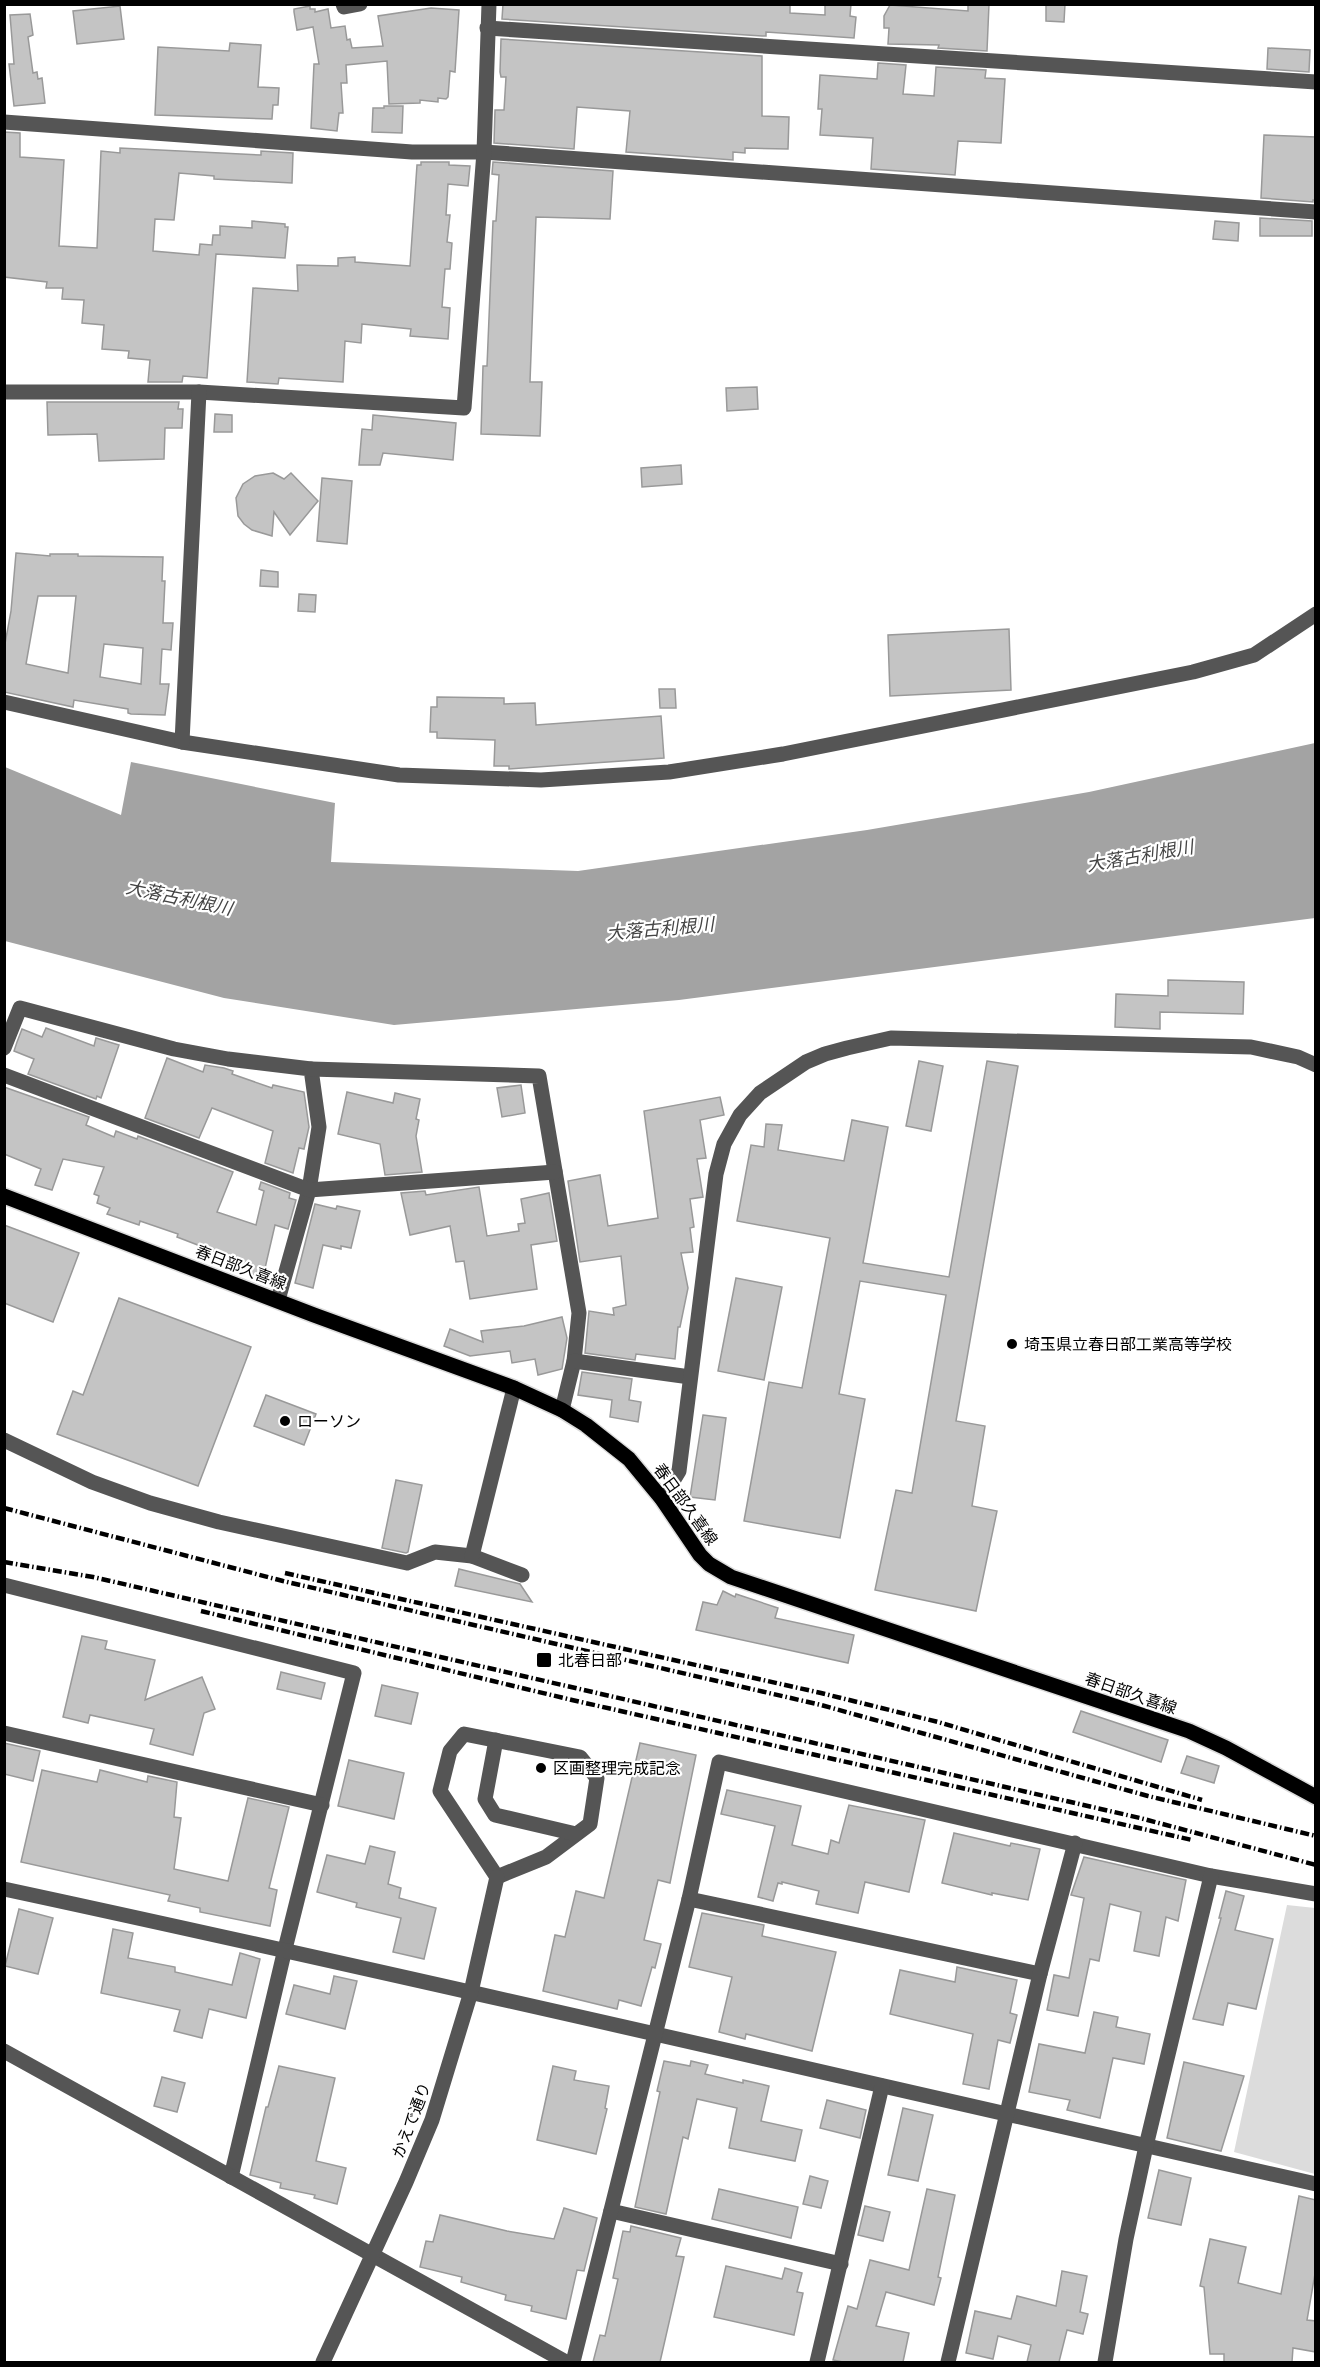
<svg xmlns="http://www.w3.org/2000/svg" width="1320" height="2367" viewBox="0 0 1320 2367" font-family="Rubik,'Noto Sans JP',sans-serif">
<rect width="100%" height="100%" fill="#fff"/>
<!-- green -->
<polygon fill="#dcdcdc" points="1287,1905 1315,1908 1315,2174 1234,2152"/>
<!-- water -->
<polygon fill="#a3a3a3" points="1315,743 1315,918 679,1000 394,1025 224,998 5,941 5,767 121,815 131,762 335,803 331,862 578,871 867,830 1089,792"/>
<!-- building -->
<g fill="#c4c4c4" stroke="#999" stroke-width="1.5" fill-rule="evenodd">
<polygon points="503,4 790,4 790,13 825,15 825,4 851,4 850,16 856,17 854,38 766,32 766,36 762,36 502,19"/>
<polygon points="968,4 989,4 987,51 938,48 939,45 888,44 889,28 884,28 884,16 890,5 968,11"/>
<polygon points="1046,4 1065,4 1064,22 1046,21"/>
<polygon points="120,6 124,39 77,44 73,11"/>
<polygon points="310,6 310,9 315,9 315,12 328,9 331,28 345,26 347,40 350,39 352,48 383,46 378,16 431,8 459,10 455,72 450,71 448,97 446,99 438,98 438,102 420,100 420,103 389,104 387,61 346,65 347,83 341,83 343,113 339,113 337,131 311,128 314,64 319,64 313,27 297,30 294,12 294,9"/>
<polygon points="30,14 33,35 28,37 33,73 37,72 38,79 42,78 45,103 14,106 9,64 14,64 10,15"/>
<polygon points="501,39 762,56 762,116 789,117 788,149 745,148 745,153 733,152 733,160 626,152 630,111 577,107 574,149 494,143 495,110 504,110 506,77 501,77 500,72"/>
<polygon points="230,43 261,45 258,87 279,88 278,105 273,105 272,119 155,115 158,47 229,51"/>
<polygon points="1268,48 1310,50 1309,72 1267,69"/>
<polygon points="878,63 906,65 903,94 934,96 936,67 986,70 985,78 1005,79 1001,143 958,141 955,175 871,169 873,138 820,135 822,109 818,109 820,75 877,79"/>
<polygon points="384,106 403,106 402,133 372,132 373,108 384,108"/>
<polygon points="4,132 20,133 20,157 64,160 59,246 97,248 101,151 120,153 120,148 261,155 261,151 293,153 292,183 214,179 214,176 179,173 174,220 155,219 153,251 199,255 200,244 212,245 213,235 220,235 220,226 252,228 252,221 285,224 285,227 288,227 285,258 216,254 207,378 183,376 182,382 148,382 150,360 128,358 129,351 102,349 104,325 82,323 84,300 62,299 63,288 46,288 47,282 4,277"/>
<polygon points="1264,135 1316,137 1316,200 1313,200 1313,202 1261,198"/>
<polygon points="421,162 449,162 449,165 470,166 468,186 448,184 446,215 450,215 447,242 452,243 450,269 445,269 442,307 450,308 448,339 410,336 411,329 362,324 361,343 345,341 343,382 279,378 278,384 247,382 253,288 298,291 297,265 338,266 338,258 355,257 355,262 410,266 417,165 421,165"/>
<polygon points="493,162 613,171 610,219 536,217 530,382 542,382 540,436 481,434 483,366 487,366 493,221 496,221 499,175 492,174"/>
<polygon points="1260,218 1312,221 1312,236 1260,236"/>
<polygon points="1215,221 1239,223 1238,241 1213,239"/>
<polygon points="757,387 758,409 727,411 726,388"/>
<polygon points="47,402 179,402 178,409 183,409 182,428 165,428 164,459 99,461 97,434 48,435"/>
<polygon points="215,414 232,415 232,432 214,432"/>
<polygon points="373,415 456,423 453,460 383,453 380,465 359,465 362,429 372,430"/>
<polygon points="681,465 682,484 642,487 641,468"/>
<polygon points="273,473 284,479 291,473 318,501 290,535 274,512 272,536 252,530 244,524 238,516 236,498 243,484 255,476"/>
<polygon points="322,478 352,481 347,544 317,541"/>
<path d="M 16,553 L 50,556 L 50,554 L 78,554 L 78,556 L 163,557 L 162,581 L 165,581 L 163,623 L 173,623 L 171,650 L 162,649 L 160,684 L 169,684 L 165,715 L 131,714 L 128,713 L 128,709 L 74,700 L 73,707 L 4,692 L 4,649 L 11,611 ZM 38,596 L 76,596 L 68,673 L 26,664 ZM 104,644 L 143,648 L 141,684 L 100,677 Z"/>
<polygon points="261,570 278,572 278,587 260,586"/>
<polygon points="299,594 316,595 315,612 298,611"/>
<polygon points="1009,629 1011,690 890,696 888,635"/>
<polygon points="659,689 675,689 676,708 660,708"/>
<polygon points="437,697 504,698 504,704 535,703 536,725 661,716 664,758 509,769 509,766 494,766 495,740 437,738 437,732 430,732 431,707 437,707"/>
<polygon points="1168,980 1244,982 1243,1014 1160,1012 1160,1029 1115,1027 1116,994 1168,996"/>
<polygon points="46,1028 94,1046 96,1038 119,1045 101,1098 97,1096 96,1099 28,1074 34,1059 14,1051 17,1042 22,1029 42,1037"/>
<polygon points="167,1058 203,1072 205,1065 224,1068 233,1071 232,1074 272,1088 273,1085 304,1092 309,1127 304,1149 299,1148 293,1173 265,1163 273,1131 212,1108 199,1138 145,1118"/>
<polygon points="919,1061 943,1066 931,1131 906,1126"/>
<polygon points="987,1061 1018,1066 956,1421 985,1426 972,1506 997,1511 976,1611 875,1590 896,1490 912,1493 946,1295 860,1281 839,1394 865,1399 840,1538 744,1521 769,1382 802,1388 830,1238 737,1221 751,1145 764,1147 766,1124 782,1125 778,1150 844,1161 852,1120 888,1127 863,1263 949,1277"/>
<polygon points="521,1085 525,1113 502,1117 497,1088"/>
<polygon points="4,1087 89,1117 86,1125 114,1137 116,1131 137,1139 138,1136 233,1172 217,1212 256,1225 264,1191 259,1189 261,1182 290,1193 289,1198 296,1200 288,1229 275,1225 263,1277 251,1274 214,1258 221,1254 177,1237 178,1234 140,1221 139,1225 107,1214 110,1208 97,1203 99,1196 94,1194 104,1167 63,1159 52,1190 35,1185 41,1169 4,1154"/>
<polygon points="347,1092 393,1103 395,1093 420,1099 416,1119 419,1120 416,1136 422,1172 385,1175 380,1144 338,1134"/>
<polygon points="720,1097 724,1115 700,1120 706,1158 697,1159 703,1197 690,1199 694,1227 690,1228 693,1252 681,1253 688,1288 680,1327 678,1327 675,1359 636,1354 635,1360 585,1353 589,1311 614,1315 613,1308 626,1305 621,1256 580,1262 568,1181 600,1175 608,1226 658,1218 644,1111"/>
<polygon points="479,1187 487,1236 519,1231 518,1224 525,1223 521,1199 549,1193 557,1241 531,1245 537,1289 470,1299 464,1261 456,1262 450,1226 410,1235 401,1193 425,1191 426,1195"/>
<polygon points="315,1204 336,1209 337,1206 360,1211 351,1248 341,1246 341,1249 323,1245 313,1288 295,1283"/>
<polygon points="4,1225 79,1253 53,1322 4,1303"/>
<polygon points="736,1278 782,1287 764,1380 718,1371"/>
<polygon points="119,1298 251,1347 198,1486 57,1434 73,1391 83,1395"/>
<polygon points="562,1317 567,1338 562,1369 538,1375 535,1359 512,1363 510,1351 470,1356 444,1346 450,1329 483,1342 481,1331 524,1326"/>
<polygon points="582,1372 632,1379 629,1400 641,1402 638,1422 610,1417 612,1400 578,1395"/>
<polygon points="266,1395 316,1414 304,1445 254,1426"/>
<polygon points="703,1415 726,1418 715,1500 690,1497"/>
<polygon points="396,1480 422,1485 408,1552 406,1553 382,1548"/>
<polygon points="459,1569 520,1584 532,1602 455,1586"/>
<polygon points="723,1591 735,1597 736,1594 778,1608 775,1618 854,1635 848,1663 696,1630 703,1602 717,1605"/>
<polygon points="82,1636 107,1641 105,1649 155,1660 145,1700 202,1677 215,1709 204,1713 193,1755 150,1744 154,1729 90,1715 88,1723 63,1717"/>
<polygon points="281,1672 325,1683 321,1699 277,1689"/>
<polygon points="382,1685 418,1693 411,1724 375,1716"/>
<polygon points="1081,1711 1168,1740 1161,1762 1073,1732"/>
<polygon points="4,1743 40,1751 33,1781 4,1774"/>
<polygon points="640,1743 696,1755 670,1883 658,1880 644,1940 661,1944 655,1968 652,1967 641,2006 619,2000 617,2009 543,1991 555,1935 565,1937 576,1891 604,1898"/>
<polygon points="1187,1756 1219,1766 1214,1783 1181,1773"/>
<polygon points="349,1760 404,1773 394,1819 338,1806"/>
<polygon points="42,1770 97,1782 100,1770 147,1782 148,1776 177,1782 174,1817 181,1818 174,1869 228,1881 248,1798 289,1807 269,1888 277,1890 270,1926 200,1912 200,1908 168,1901 170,1895 21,1862"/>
<polygon points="727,1790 801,1806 792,1845 828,1854 831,1840 839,1843 849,1805 925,1820 909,1892 865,1882 858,1913 816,1904 819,1891 782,1882 782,1884 778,1883 773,1901 758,1897 775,1826 721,1814"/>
<polygon points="954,1833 1010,1846 1011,1843 1040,1849 1028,1900 992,1893 992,1895 942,1883"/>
<polygon points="370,1846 395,1852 388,1884 401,1888 399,1898 436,1908 424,1959 393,1952 401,1918 356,1907 357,1903 317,1892 327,1855 365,1864"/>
<polygon points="1084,1857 1186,1880 1178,1921 1166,1917 1159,1956 1134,1951 1141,1912 1110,1904 1099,1961 1090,1959 1078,2016 1047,2010 1054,1975 1069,1978 1084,1898 1071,1895"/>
<polygon points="1226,1891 1244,1896 1235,1930 1273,1939 1256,2009 1228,2003 1223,2025 1193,2019 1221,1918 1219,1918"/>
<polygon points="19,1909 53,1918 38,1974 5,1966"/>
<polygon points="702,1913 764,1925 762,1936 836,1952 812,2051 746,2034 745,2039 719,2032 732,1977 689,1967"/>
<polygon points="113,1929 133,1933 128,1958 175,1967 175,1972 232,1985 240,1953 260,1959 246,2018 209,2009 202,2038 174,2031 180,2010 101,1993"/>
<polygon points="957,1967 1017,1980 1010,2013 1017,2015 1010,2043 998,2040 989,2089 963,2084 973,2034 890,2014 900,1970 955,1982"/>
<polygon points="334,1976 357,1981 345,2029 286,2014 294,1985 330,1994"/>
<polygon points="1094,2012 1118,2017 1116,2027 1150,2034 1144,2064 1113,2058 1100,2118 1067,2110 1070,2100 1029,2092 1039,2044 1085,2053"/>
<polygon points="664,2061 690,2066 691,2061 708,2065 705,2074 743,2083 743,2080 769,2086 761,2121 802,2130 795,2161 729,2148 737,2108 697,2099 688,2139 683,2137 666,2214 635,2207 660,2092 657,2091"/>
<polygon points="1184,2062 1244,2076 1221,2151 1167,2138"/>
<polygon points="279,2066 335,2078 316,2161 346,2168 337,2204 314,2198 315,2195 280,2188 281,2183 250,2175 266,2107 268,2107"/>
<polygon points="553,2066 576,2071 574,2080 609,2086 605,2108 607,2109 596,2154 537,2140"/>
<polygon points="162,2077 185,2083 177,2112 154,2106"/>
<polygon points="827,2100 866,2110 860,2138 820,2128"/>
<polygon points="903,2108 933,2115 918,2181 888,2175"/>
<polygon points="1159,2170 1191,2178 1181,2225 1148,2218"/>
<polygon points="810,2176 828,2181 821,2208 803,2204"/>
<polygon points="719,2189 798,2207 791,2238 712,2219"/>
<polygon points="927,2189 955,2195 938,2277 941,2278 934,2305 886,2292 876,2326 909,2333 903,2362 843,2362 833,2360 848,2306 857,2309 870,2260 909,2270"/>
<polygon points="1299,2196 1316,2200 1316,2268 1307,2320 1316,2321 1316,2352 1293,2348 1292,2362 1224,2362 1224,2354 1210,2354 1204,2287 1200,2286 1210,2239 1246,2247 1238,2283 1281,2294"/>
<polygon points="865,2206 890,2212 883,2241 858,2235"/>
<polygon points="564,2208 597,2218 584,2271 577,2270 566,2319 531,2311 532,2306 505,2300 506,2295 461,2282 462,2277 420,2267 426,2241 433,2242 440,2215 507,2231 554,2239"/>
<polygon points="631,2226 681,2238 676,2256 684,2257 660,2362 593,2362 600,2335 605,2336 618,2279 613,2278 623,2231 630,2232"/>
<polygon points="726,2266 782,2279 785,2268 802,2273 797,2292 803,2293 794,2335 714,2317"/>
<polygon points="1062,2271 1087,2276 1080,2312 1088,2314 1083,2334 1067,2330 1059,2362 1027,2362 1031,2345 998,2336 993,2359 966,2353 975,2311 1011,2319 1017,2296 1056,2306"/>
</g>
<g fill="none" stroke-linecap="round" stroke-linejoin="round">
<defs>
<polyline id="major" points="4,1196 314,1315 514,1388 562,1410 586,1425 629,1459 662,1499 700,1555 709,1564 731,1577 1189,1731 1226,1748 1316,1797"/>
</defs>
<!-- major casing -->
<use href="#major" stroke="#dbdbdb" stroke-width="18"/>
<!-- minor -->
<g stroke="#555" stroke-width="15">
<polyline points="343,4 344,7 360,4"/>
<polyline points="487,28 1316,82"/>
<polyline points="4,122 412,152 484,152 1316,212"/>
<polyline points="4,392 199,392 464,408 484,152 489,4"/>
<polyline points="4,702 182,742 399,775 541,780 669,772 783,754 1193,672 1254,655 1316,614"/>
<polyline points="182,742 199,392"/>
<polyline points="4,1048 20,1008 174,1049 228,1059 311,1069 319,1127 309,1190 278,1300"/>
<polyline points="311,1069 539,1076 579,1313 574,1361 562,1410"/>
<polyline points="4,1075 309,1190 555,1172"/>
<polyline points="574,1361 690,1377"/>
<polyline points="4,1440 92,1482 150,1503 219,1522 407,1563 435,1552 472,1556 522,1575"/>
<polyline points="662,1499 679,1471 716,1174 724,1144 740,1115 760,1093 806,1062 825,1054 847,1048 891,1038 1251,1047 1298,1057 1316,1065"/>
<polyline points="472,1556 514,1388"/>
<polyline points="4,1585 354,1673 285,1949 231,2177"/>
<polyline points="4,1733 322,1805"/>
<polygon points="464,1734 580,1757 597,1778 590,1824 546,1857 497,1877 440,1791 450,1751"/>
<polyline points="496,1740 485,1799 495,1815 576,1834"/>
<path d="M 4,1889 C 442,1983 878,2086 1316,2184"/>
<polyline points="689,1899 1040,1974"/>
<polyline points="4,2051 566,2362"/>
<polyline points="611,2211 841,2264"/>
<polyline points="323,2362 406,2182 432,2120 471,1992 497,1877"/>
<polyline points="573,2362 689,1899 719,1762 1211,1876 1316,1894"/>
<polyline points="817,2362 882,2086"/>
<polyline points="948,2362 1040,1974 1075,1843"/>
<polyline points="1105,2362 1126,2239 1146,2146 1211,1876"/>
</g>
<!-- major -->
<use href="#major" stroke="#000" stroke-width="15"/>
<!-- rail -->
<g stroke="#000" stroke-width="4.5" stroke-dasharray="9 3 1.5 3" stroke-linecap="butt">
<polyline points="4,1508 283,1581 821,1705 1148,1796 1316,1836"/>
<polyline points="4,1562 93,1577 1140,1818 1316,1865"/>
<polyline points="285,1573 821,1693 938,1722 1202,1800"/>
<polyline points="201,1611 572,1700 1192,1840"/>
</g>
</g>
<!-- markers -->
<g fill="#000" stroke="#fff" stroke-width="2">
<circle cx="1012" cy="1344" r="6"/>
<circle cx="285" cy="1421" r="6"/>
<rect x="536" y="1652" width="16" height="16" rx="3"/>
<circle cx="541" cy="1768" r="6"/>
</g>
<g text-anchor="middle" stroke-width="4.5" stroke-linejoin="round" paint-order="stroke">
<!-- street labels -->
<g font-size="16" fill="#000" stroke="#fff">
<text transform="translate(241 1267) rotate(21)" y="6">春日部久喜線</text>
<text transform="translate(686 1504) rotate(54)" y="6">春日部久喜線</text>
<text transform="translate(1131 1693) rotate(19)" y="6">春日部久喜線</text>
<text transform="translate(411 2120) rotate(-69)" y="6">かえで通り</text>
</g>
<!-- poi labels -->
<g font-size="16" fill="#000" stroke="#fff" text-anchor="start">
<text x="1024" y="1350">埼玉県立春日部工業高等学校</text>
<text x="297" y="1427">ローソン</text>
<text x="558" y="1666">北春日部</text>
<text x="553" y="1774">区画整理完成記念</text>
</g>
<!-- water labels -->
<g font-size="18" font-style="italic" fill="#444" stroke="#fff">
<text transform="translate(1140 856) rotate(-10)" y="6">大落古利根川</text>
<text transform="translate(179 898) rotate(12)" y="6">大落古利根川</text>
<text transform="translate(660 929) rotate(-5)" y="6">大落古利根川</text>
</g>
</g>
<!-- border -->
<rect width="1320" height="2367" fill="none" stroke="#000000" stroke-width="12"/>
</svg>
